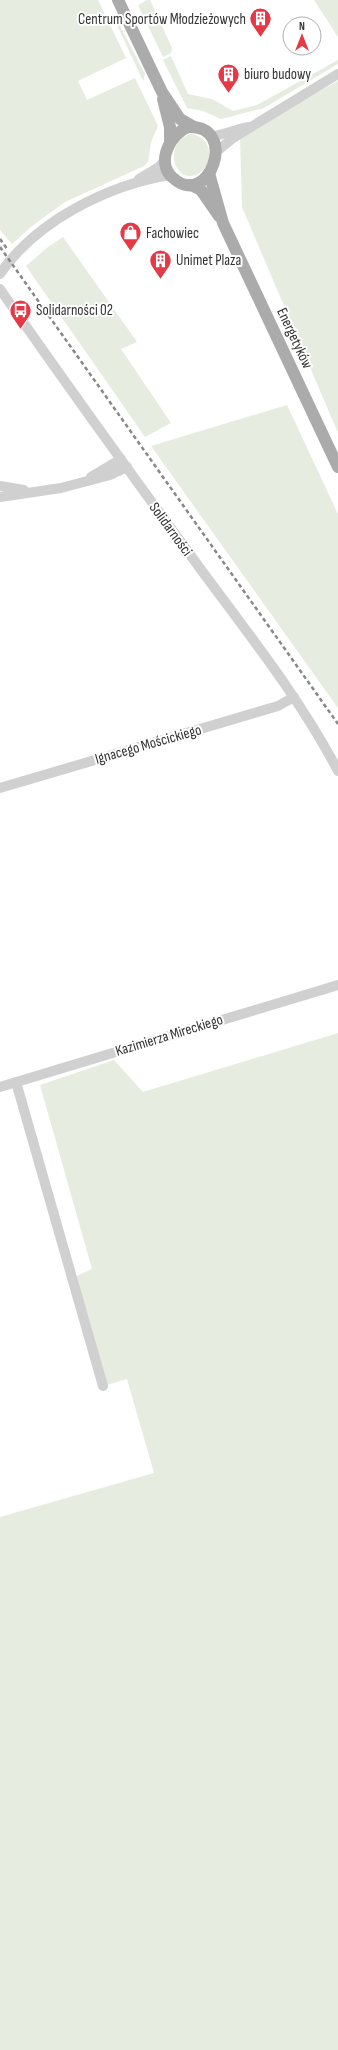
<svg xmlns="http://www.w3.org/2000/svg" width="338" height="2050" viewBox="0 0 338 2050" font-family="'Sofia Sans Condensed',sans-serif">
<rect width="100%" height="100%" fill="#fff"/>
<!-- green -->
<g fill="#e6ecdf">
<polygon points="0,0 98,0 126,58 78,81 87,100 135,78 158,126 151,142 148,162 144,166 65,202 32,226 12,244 0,230"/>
<polygon points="147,0 150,0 172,48 171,53 163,57 138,5"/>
<polygon points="314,0 338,0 338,37"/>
<polygon points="110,18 117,20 145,74 143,81 117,25"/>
<polygon points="171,56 188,94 212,99 233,111 257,105 338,60 338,64 264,108 221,119 203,111 187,108 163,60"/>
<polygon points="338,81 338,433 242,207 240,135"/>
<path d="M 191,134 C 223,139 208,186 182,174 C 168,162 173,138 191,134 Z"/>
<polygon points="63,237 137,342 121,349 171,423 145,437 26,266 48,247"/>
<polygon points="287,405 338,514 338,708 151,446"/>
<polygon points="338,1033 338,2050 0,2050 0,1517 154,1473 127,1379 103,1386 72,1278 92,1269 40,1085 114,1060 143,1092"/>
</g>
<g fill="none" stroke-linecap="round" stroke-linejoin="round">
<!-- minor -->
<g stroke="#d0d0d0" stroke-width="10">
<path d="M 210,136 C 219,137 239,128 249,127"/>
<polyline points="216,152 233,138 338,74"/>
<polyline points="139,179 159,167 165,160"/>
<path d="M 0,274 C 36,221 108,185 170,175"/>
<path d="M 0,289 C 66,384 134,478 202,571 C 250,636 301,700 338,771"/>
<polyline points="91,477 121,459"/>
<polyline points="0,486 24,490"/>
<polyline points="0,497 61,488 110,475 127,467"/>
<polyline points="0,788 278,706 294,697"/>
<polyline points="16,1082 103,1386"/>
<polyline points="0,1087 338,985"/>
</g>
<!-- major -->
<g stroke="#ababab" stroke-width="12">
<polyline points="118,0 162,92 180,119 194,127"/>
<polyline points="163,99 170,127 170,143"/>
<path d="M 188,127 C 240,124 209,212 172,177 C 156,162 170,134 188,127 Z"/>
<polyline points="209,173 223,223 338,467"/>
<polyline points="191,185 201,190 219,216"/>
</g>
<!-- rail -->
<g stroke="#888" stroke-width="2.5" stroke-dasharray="4 3" stroke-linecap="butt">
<polyline points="0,239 8,250"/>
<polyline points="0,247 338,724"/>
</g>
</g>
<!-- icons -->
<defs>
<symbol id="building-pin" viewBox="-11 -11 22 30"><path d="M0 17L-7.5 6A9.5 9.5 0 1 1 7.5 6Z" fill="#e63946" stroke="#fff"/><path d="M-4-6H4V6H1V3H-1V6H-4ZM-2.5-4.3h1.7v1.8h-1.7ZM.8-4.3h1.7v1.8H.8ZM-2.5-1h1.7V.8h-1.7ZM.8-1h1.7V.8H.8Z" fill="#fff"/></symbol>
<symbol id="shop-pin" viewBox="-11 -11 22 30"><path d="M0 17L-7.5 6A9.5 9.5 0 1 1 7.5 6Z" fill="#e63946" stroke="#fff"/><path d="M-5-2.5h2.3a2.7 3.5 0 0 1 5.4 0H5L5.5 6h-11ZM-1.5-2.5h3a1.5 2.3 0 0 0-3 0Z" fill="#fff"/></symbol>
<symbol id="bus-pin" viewBox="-11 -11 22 30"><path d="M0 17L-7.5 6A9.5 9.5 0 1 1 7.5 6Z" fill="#e63946" stroke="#fff"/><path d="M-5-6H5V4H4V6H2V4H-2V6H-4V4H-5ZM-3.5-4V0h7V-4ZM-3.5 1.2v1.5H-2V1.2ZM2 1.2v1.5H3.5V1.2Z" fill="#fff"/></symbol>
</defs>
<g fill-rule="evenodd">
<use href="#building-pin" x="248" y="6" width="25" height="34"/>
<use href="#building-pin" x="216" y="62" width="25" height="34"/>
<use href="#shop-pin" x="118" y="220" width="25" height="34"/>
<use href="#building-pin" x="148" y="248" width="25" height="34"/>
<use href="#bus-pin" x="8" y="298" width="25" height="34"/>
</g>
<g text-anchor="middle" stroke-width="4" stroke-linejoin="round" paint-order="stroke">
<!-- poi labels -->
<g font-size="15" fill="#333" stroke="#fff" text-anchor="start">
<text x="246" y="24" text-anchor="end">Centrum Sportów Młodzieżowych</text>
<text x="244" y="79">biuro budowy</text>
<text x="146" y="238">Fachowiec</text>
<text x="176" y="265">Unimet Plaza</text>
<text x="36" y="315">Solidarności 02</text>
</g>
<!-- street labels -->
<g font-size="15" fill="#333" stroke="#fff">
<text transform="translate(295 338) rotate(65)" y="5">Energetyków</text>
<text transform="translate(171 529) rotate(54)" y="5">Solidarności</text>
<text transform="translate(148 744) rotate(-16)" y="5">Ignacego Mościckiego</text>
<text transform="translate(169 1035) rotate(-17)" y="5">Kazimierza Mireckiego</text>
</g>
</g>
<!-- north arrow -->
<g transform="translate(302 36)"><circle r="19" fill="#ffffff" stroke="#adadad"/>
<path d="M0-3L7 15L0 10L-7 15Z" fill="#e63946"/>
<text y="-6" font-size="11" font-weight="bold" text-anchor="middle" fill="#333333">N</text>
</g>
</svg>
